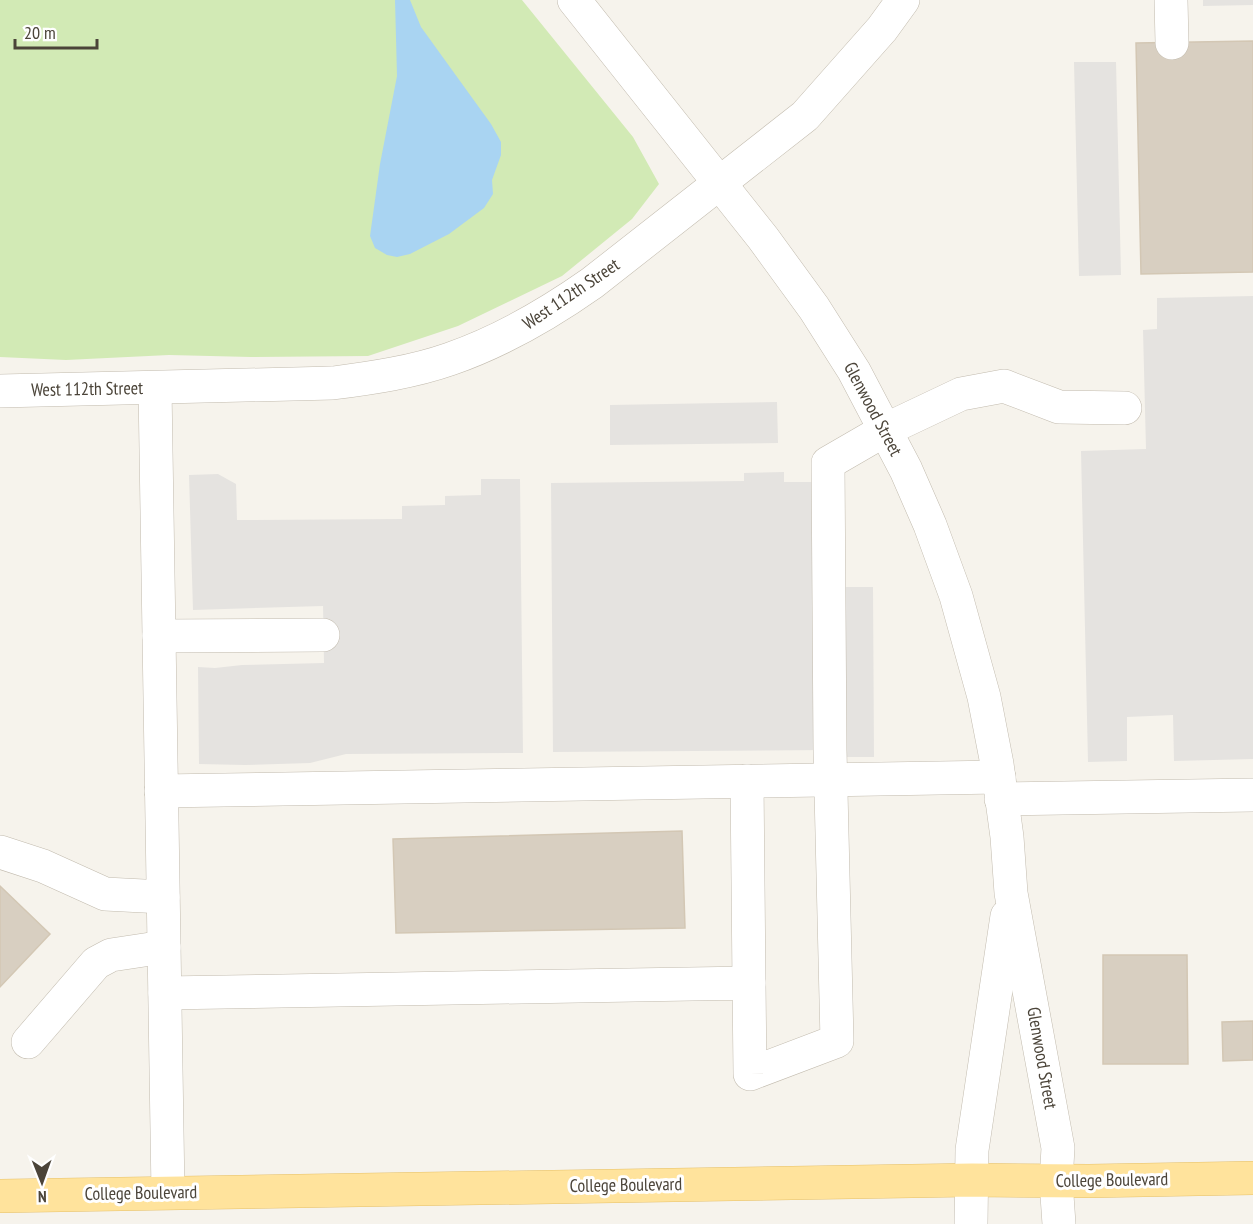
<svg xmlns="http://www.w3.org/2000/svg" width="1253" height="1224" viewBox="0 0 1253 1224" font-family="'PT Sans Narrow',sans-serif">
<rect width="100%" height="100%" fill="#f6f3ec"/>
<!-- green -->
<polygon fill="#d2eab5" points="0,0 522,0 633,137 659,184 632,219 562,276 458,326 368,356 251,357 169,355 66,360 0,357"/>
<!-- parking -->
<g fill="#e5e3e0">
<polygon points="1203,0 1253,0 1253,5 1203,6"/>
<polygon points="1074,62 1116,62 1121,275 1079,276"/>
<polygon points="1253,296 1253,759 1174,761 1173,715 1127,717 1127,761 1088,762 1081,451 1146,449 1143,330 1157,329 1157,298"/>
<polygon points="777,402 778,443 610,445 610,405"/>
<polygon points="784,472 784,482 828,482 829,587 873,587 874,757 830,757 829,750 553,752 551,483 744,481 744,473"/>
<polygon points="218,474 236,484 237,520 402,519 402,506 445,505 445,496 481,495 481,479 520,479 523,753 346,754 310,763 245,765 199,764 198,667 215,668 242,665 324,663 323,604 323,606 193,610 189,475"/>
</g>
<!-- water -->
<polygon fill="#a9d4f2" points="395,0 410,0 421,27 491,124 501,142 501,155 492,180 493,194 484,208 449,234 410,254 397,257 387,255 375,248 370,236 380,164 397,76"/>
<!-- building -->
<g fill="#d8cfc1" stroke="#d3c7b4" stroke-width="1.5">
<polygon points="1253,41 1253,272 1141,274 1136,43"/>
<polygon points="682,831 685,928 396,933 393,839"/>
<polygon points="0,886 50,934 0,987"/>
<polygon points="1103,955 1187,955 1188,1064 1103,1064"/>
<polygon points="1253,1021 1253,1060 1223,1061 1222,1022"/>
</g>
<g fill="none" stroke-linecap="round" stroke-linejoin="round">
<defs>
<g id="minor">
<polyline points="574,0 763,238 814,308 854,371 906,470 930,525 956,596 984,697 997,764 1007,837 1011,893 1058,1148 1056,1181 1059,1224"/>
<polyline points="1171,0 1172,43"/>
<polyline points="155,388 168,1192"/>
<path d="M 0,391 L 333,383 C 372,378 413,372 450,359 C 502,341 548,314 592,283 L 805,116 L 882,29 L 903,0"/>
<polyline points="159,636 323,635"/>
<polyline points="747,781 749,983"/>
<polyline points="161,791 999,777"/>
<polyline points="1001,799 1253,795"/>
<polyline points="0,852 43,866 105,894 163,897"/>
<polyline points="165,993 749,983 750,1074 837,1041 830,750 828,463 885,430 961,394 1004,386 1059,407 1125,408"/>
<polyline points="28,1042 96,963 111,955 164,947"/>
<polyline points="971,1224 972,1150 1007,916"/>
</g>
<polyline id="major" points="0,1196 972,1180 1089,1181 1253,1178"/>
</defs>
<!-- minor casing -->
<use href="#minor" stroke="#c2bbae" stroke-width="34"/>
<!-- major casing -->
<use href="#major" stroke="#e6c16a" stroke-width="34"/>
<!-- minor -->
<use href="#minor" stroke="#fff" stroke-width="33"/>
<!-- major -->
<use href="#major" stroke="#ffe39c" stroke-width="33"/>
</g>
<g text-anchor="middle" stroke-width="6" stroke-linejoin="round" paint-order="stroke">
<!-- street labels -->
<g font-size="18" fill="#4b4439" stroke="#fff">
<text transform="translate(571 294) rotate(-34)" y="6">West 112th Street</text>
<text transform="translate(87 389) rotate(-1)" y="6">West 112th Street</text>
<text transform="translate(873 409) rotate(62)" y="6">Glenwood Street</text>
<text transform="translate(1042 1058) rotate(80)" y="6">Glenwood Street</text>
<text transform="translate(1112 1180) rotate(-1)" y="6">College Boulevard</text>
<text transform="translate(626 1185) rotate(-1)" y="6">College Boulevard</text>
<text transform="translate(141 1193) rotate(-1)" y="6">College Boulevard</text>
</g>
</g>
<!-- north arrow -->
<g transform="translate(42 1182) rotate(179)" stroke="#ffffff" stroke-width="4.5" paint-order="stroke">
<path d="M0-4.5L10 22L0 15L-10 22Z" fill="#4b4439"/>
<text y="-9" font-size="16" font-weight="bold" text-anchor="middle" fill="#4b4439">N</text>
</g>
<!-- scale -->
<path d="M15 39v9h82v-9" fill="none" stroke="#4b4439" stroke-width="3"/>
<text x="24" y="39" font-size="18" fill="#4b4439" stroke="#ffffff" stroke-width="4.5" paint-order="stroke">20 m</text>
</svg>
